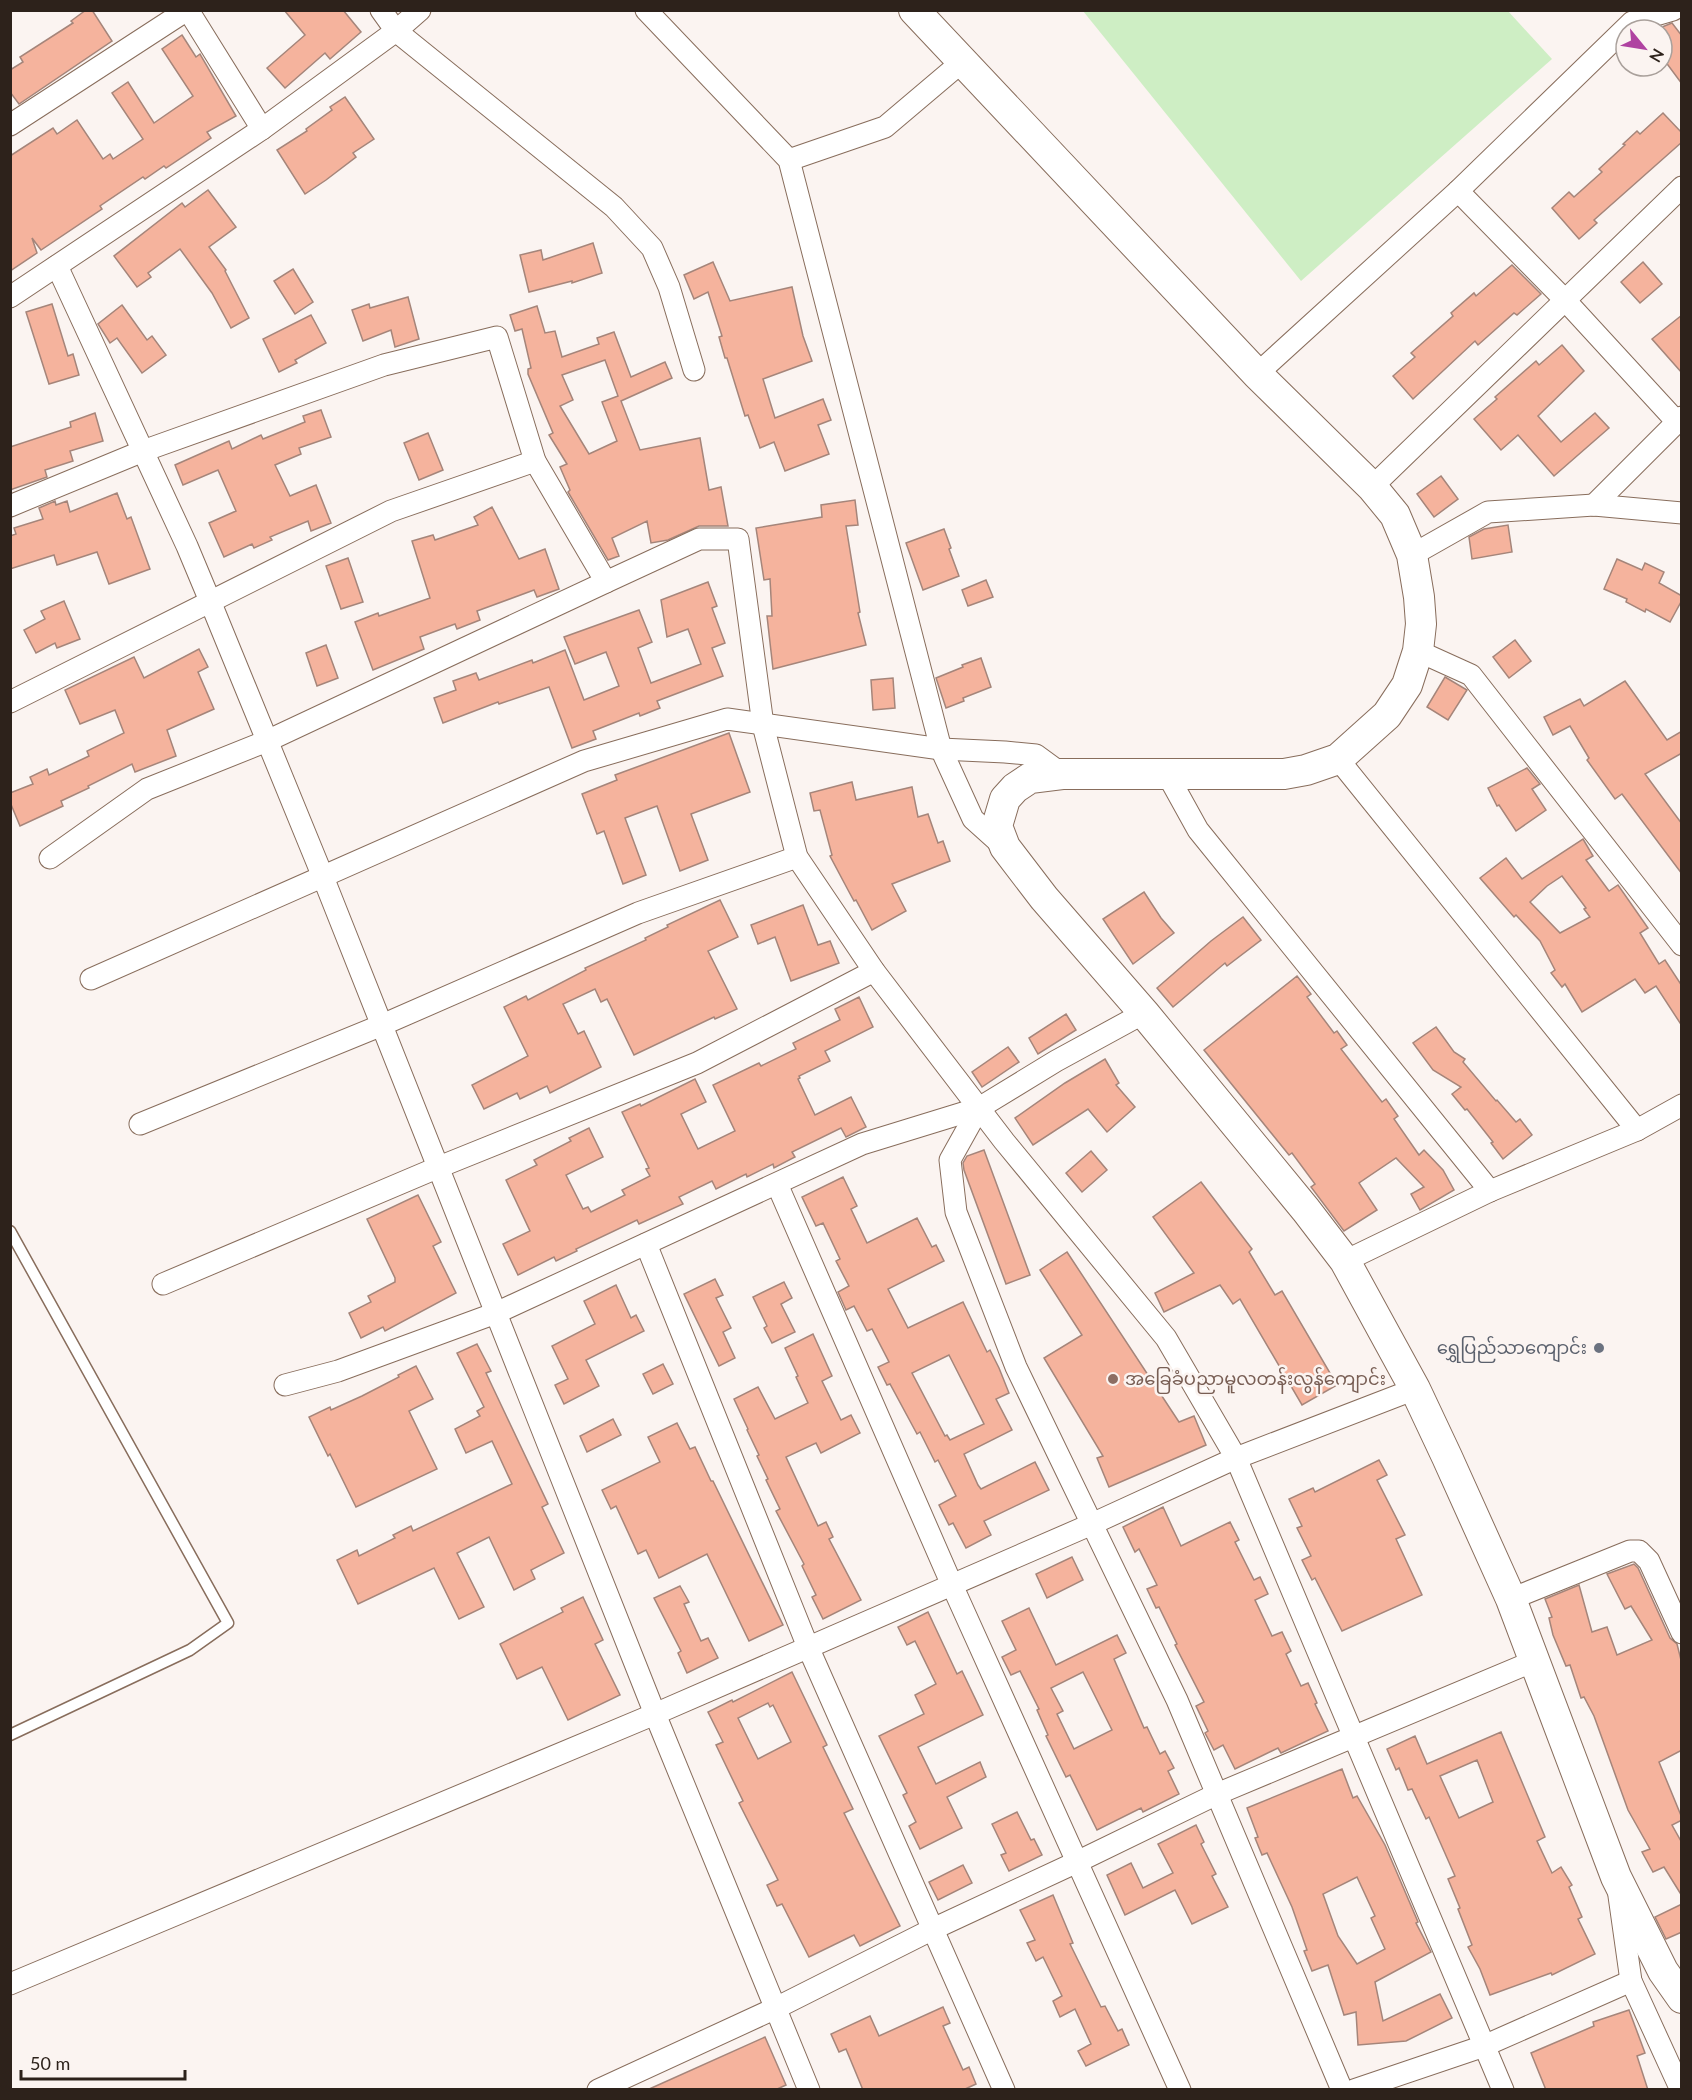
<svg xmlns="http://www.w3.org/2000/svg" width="1692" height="2100" viewBox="0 0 1692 2100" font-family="Lato,'Noto Sans Myanmar',sans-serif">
<rect width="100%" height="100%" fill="#fbf4f1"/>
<!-- green -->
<polygon fill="#ceeec4" points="1083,11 1508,11 1552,59 1301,281"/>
<!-- building -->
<g fill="#f5b39d" stroke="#a5857a" stroke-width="1.5" fill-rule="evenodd">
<polygon points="86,10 92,10 112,41 19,104 10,92 10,70 23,62 20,57 73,23 71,21"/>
<polygon points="284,10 343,10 361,32 330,59 325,53 285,88 267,68 305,35"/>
<polygon points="1672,23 1682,36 1682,84 1662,57 1662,27"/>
<polygon points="182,35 196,57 200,54 236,116 207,132 211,138 166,168 164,166 145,179 143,177 100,206 102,209 41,250 32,238 37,253 10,271 10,156 53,128 57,134 77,120 103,159 110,154 113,159 143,139 112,93 128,82 154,123 193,96 162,49"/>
<polygon points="345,97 374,139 353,153 356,157 326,180 305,194 277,150 307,131 306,129 332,110 330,107"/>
<polygon points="1663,113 1682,133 1682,142 1594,220 1597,223 1579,239 1552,208 1569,192 1574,197 1602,172 1599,169 1625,145 1623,144 1637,131 1640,134"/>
<polygon points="208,190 236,227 209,247 226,270 225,271 249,318 231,328 212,293 180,249 148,273 151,277 137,287 114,256 182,203 185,207"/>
<polygon points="593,243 602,273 572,283 572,281 529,292 520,255 541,250 543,260"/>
<polygon points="713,262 730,301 792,287 803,336 812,361 763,379 775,418 823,399 831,420 818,425 829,454 785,471 774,442 760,448 748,415 745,416 727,358 725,358 719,337 722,336 708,292 694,299 684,275"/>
<polygon points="1643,262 1662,284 1640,303 1621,282"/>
<polygon points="1512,265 1541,294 1517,315 1514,313 1478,345 1475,341 1413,399 1393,376 1415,357 1411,353 1453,316 1451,313 1474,293 1476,296"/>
<polygon points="293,269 313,302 295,314 274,281"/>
<polygon points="408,297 419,339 395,347 391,330 363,341 352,310 369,304 370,308"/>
<polygon points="52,304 68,356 73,354 79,375 49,384 26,312"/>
<polygon points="122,305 147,340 152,336 166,355 142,373 117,338 110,343 98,324"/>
<path d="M 537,306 L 545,333 L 555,331 L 562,357 L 599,344 L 597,338 L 614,332 L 631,377 L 665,362 L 672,378 L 621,401 L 640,450 L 700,438 L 709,490 L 721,487 L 728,526 L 699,526 L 668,540 L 651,543 L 647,521 L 612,538 L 619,556 L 608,560 L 568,492 L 570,490 L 560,467 L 567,464 L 549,435 L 553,433 L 528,374 L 528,369 L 531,368 L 522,329 L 515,331 L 510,315 ZM 605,360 L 618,396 L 602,402 L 617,441 L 589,454 L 560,406 L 573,400 L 562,375 Z"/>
<polygon points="311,315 326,343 295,360 297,363 279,372 263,339"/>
<polygon points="1682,315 1682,373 1652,339"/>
<polygon points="1562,345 1584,371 1538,416 1561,442 1595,413 1609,428 1554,476 1518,435 1501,450 1474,419 1497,399 1495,397 1536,361 1539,365"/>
<polygon points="321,410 331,437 299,448 301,454 275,465 290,496 316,485 331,523 311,531 308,521 270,537 272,540 254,548 252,544 224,557 209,523 236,511 218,470 183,485 175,465 229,441 232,449 261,435 263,439 305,422 303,416"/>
<polygon points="95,413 103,441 70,451 73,461 45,470 47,477 10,490 10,447 71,427 70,422"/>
<polygon points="428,433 443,470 419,480 404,443"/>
<polygon points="1441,476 1458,499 1434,517 1417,494"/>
<polygon points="117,493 127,519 131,517 150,569 109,584 97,552 57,565 54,555 10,569 10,536 16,534 14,528 43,519 39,508 55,501 56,505 67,501 70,512"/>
<polygon points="855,500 858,525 846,526 860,612 858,613 866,645 773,669 767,616 772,616 770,579 764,580 756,528 822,517 821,505"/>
<polygon points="492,507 519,559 545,549 559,589 537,597 534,590 477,611 480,620 457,629 455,624 420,637 424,649 373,670 355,622 378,613 379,616 430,598 412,541 433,535 435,540 478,525 474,517"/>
<polygon points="1508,525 1512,552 1472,559 1469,537 1484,529"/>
<polygon points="944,529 951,548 949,549 959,576 923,590 906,543"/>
<polygon points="348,558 363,602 341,609 326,566"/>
<polygon points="1617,559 1642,570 1645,563 1664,572 1659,583 1682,596 1682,600 1670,622 1646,609 1645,612 1626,602 1627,599 1604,589"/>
<polygon points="986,580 993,597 968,606 962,590"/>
<polygon points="708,582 717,606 712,608 725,643 712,648 723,676 657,701 660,708 640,716 639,713 593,731 596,739 572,748 549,687 499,704 498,702 443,723 434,698 456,690 453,681 476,673 479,680 532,660 533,663 565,650 584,700 619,686 606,652 575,664 564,637 639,610 652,642 638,648 651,683 701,664 688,629 667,637 661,600"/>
<polygon points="64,601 80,639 57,648 55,643 36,653 24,630 45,619 41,611"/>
<polygon points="1515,640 1531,661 1509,678 1493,657"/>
<polygon points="326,645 338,678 317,686 306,653"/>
<polygon points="199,649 208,667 198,672 214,709 167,730 176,756 135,772 132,764 88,786 89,788 61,801 63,806 20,826 10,802 10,793 33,784 30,777 47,769 49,775 89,756 87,751 124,733 115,710 80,724 65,690 134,657 144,678"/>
<polygon points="981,658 991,687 963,698 964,701 946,708 936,678 963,667 962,665"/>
<polygon points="1445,677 1467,690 1448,720 1427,707"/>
<polygon points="893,678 895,708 873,710 871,680"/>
<polygon points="1625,681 1667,740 1682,731 1682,753 1645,774 1682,824 1682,874 1622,794 1615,799 1587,760 1589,758 1570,726 1553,735 1544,717 1580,699 1584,706"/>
<polygon points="729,733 750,792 691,814 708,860 680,871 657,806 625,818 646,875 623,884 604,831 597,834 582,794 617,780 615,775"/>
<polygon points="1527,768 1540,784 1532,789 1546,810 1516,831 1499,805 1497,806 1488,788"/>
<polygon points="852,782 856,800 912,787 918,817 928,814 938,843 943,841 950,861 892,884 906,911 872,930 856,900 854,901 848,890 830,856 832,855 820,810 814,811 810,793"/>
<path d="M 1583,839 L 1593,856 L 1586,860 L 1609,891 L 1618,885 L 1648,928 L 1640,933 L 1659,964 L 1665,960 L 1682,986 L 1682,1026 L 1656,986 L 1645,993 L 1635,979 L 1582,1012 L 1565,984 L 1562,987 L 1551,973 L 1555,970 L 1540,941 L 1516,915 L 1514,917 L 1480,878 L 1506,858 L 1522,879 ZM 1562,876 L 1586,908 L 1584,909 L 1590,917 L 1560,933 L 1530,902 L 1547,886 Z"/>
<polygon points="1144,892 1161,918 1174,933 1133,964 1103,919"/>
<polygon points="720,900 738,937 708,951 737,1009 715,1019 714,1017 634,1055 607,999 601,1002 595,989 563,1004 578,1034 584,1031 601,1067 550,1093 547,1086 520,1099 517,1093 484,1109 472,1085 528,1056 504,1007 526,996 528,1000 586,970 585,968 646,940 645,938 668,927 667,925"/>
<polygon points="803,905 818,945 830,941 839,963 791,981 775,937 758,944 751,925"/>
<polygon points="1243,917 1261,940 1227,966 1225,963 1173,1007 1157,988 1211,941"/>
<polygon points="1297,976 1311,994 1307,997 1334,1033 1337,1031 1347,1045 1341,1049 1382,1102 1386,1099 1398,1116 1394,1119 1419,1155 1424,1150 1443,1170 1454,1190 1420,1210 1411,1194 1424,1187 1396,1158 1359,1183 1377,1210 1344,1231 1311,1187 1315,1184 1292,1153 1289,1155 1204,1050"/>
<polygon points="859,997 873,1027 825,1051 830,1061 799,1076 800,1078 798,1079 815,1115 851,1097 866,1127 846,1137 841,1128 792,1152 795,1157 774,1168 773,1164 747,1177 746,1174 716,1189 712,1181 679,1197 683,1204 639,1224 637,1220 576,1249 577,1251 556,1261 554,1257 518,1275 503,1244 530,1231 506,1180 537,1165 534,1160 571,1141 569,1138 589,1128 603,1157 566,1175 583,1209 588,1207 591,1212 625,1195 622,1190 650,1176 646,1169 649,1168 622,1112 640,1104 641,1106 695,1079 706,1102 681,1114 698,1149 735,1131 713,1085 759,1063 761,1066 796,1049 793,1043 840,1020 835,1009"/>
<polygon points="1066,1014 1076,1030 1038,1054 1029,1038"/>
<polygon points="1436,1027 1454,1052 1465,1059 1463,1062 1496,1101 1497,1100 1516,1122 1520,1119 1532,1135 1503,1159 1491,1143 1493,1142 1467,1109 1465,1110 1452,1094 1461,1087 1433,1070 1413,1043"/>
<polygon points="1008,1047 1019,1062 982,1087 972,1072"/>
<polygon points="1105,1059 1119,1083 1116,1085 1135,1107 1107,1132 1088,1109 1033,1145 1015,1118 1065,1083"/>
<polygon points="984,1150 1030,1275 1006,1284 964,1170 963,1163 967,1156"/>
<polygon points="1091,1151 1107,1170 1082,1192 1066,1173"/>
<path d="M 843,1177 L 857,1206 L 851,1209 L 867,1243 L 917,1218 L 932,1247 L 936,1245 L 944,1261 L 888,1289 L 908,1328 L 963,1302 L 987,1352 L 990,1350 L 999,1368 L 1009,1393 L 996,1399 L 1012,1430 L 964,1454 L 978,1485 L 981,1489 L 1035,1462 L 1049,1490 L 984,1521 L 991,1535 L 966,1548 L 953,1523 L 949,1525 L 939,1505 L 956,1496 L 938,1460 L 935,1462 L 920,1432 L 917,1434 L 890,1384 L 887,1385 L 878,1367 L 889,1362 L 872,1329 L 867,1331 L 854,1306 L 846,1310 L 838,1292 L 849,1286 L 836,1261 L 840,1259 L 823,1223 L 816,1226 L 802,1197 ZM 949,1355 L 984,1424 L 950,1440 L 947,1435 L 945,1436 L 912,1373 Z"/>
<polygon points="1201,1182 1252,1249 1249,1252 1275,1295 1282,1291 1337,1385 1302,1405 1240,1299 1233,1304 1220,1285 1164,1312 1155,1293 1194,1273 1153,1217"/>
<polygon points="418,1195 441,1242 433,1246 456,1293 385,1331 383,1327 361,1338 349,1313 371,1302 368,1296 395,1282 395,1278 367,1219"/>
<polygon points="1067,1252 1179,1422 1194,1416 1206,1445 1109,1487 1097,1458 1103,1456 1044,1358 1082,1335 1040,1270"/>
<polygon points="715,1279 723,1295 716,1298 731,1328 723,1332 735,1358 719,1366 684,1294"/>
<polygon points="784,1282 792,1298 781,1304 795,1332 772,1343 764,1328 767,1326 753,1297"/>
<polygon points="616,1285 631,1318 636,1315 644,1331 586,1360 599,1386 564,1404 555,1385 568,1379 552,1346 595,1324 584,1301"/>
<polygon points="813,1334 832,1376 822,1381 841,1420 851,1415 860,1433 821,1453 816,1443 786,1457 818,1526 826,1522 833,1537 829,1539 861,1600 823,1619 812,1597 816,1595 802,1566 804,1564 776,1511 780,1509 766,1480 768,1479 757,1456 759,1455 747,1430 748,1429 734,1399 758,1387 775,1419 808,1403 796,1377 798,1376 785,1348"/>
<polygon points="477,1344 491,1371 486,1373 548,1504 542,1507 564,1553 531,1570 535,1579 514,1590 489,1537 457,1553 484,1607 459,1619 434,1568 358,1604 337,1560 357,1550 359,1556 395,1538 393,1535 411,1526 413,1531 512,1484 492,1441 466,1453 455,1429 480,1416 477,1411 484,1407 457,1353"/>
<polygon points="663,1364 673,1384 653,1394 643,1374"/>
<polygon points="416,1366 433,1399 409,1411 437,1469 356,1507 330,1454 328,1456 309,1417 330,1407 331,1410 362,1396 399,1377 398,1375"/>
<polygon points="613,1419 621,1435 587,1452 580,1436"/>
<polygon points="677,1423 690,1449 695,1447 711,1481 713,1481 783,1625 749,1641 707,1554 659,1578 646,1550 638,1554 616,1506 611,1509 602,1490 660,1462 648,1437"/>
<polygon points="1379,1460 1387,1475 1377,1480 1405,1535 1396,1539 1422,1595 1342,1631 1315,1578 1312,1580 1302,1560 1311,1556 1297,1528 1302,1526 1289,1499 1313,1488 1315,1492"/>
<polygon points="1163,1507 1181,1546 1230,1522 1239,1540 1235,1542 1254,1580 1260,1577 1268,1594 1255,1600 1272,1636 1282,1632 1291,1651 1286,1654 1301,1686 1308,1683 1317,1703 1315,1704 1328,1731 1281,1753 1278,1748 1235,1769 1223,1745 1214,1750 1205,1733 1208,1731 1196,1706 1204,1702 1175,1645 1177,1644 1159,1607 1156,1608 1147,1589 1157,1585 1139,1549 1135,1552 1123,1527"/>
<polygon points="1072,1557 1083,1580 1047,1598 1036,1574"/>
<polygon points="1634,1564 1638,1568 1670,1638 1677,1644 1682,1664 1682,1750 1659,1762 1682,1818 1682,1820 1672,1825 1682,1843 1682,1896 1664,1867 1653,1872 1642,1852 1650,1849 1628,1810 1594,1716 1584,1697 1581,1698 1570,1665 1566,1666 1553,1635 1549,1618 1552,1617 1545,1599 1579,1585 1592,1632 1607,1627 1617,1655 1652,1640 1631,1606 1625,1609 1607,1574"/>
<polygon points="680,1586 689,1602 684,1604 701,1641 708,1638 718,1658 687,1673 678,1653 681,1651 654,1598"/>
<polygon points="583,1597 603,1640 595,1644 620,1695 568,1720 542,1667 517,1679 500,1644 563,1612 561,1608"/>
<path d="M 1029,1608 L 1056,1665 L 1117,1635 L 1126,1653 L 1114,1659 L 1144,1728 L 1147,1727 L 1160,1754 L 1165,1751 L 1174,1768 L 1168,1771 L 1179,1794 L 1143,1812 L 1141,1808 L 1097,1830 L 1070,1775 L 1066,1777 L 1046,1736 L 1048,1735 L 1037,1710 L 1039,1709 L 1020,1671 L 1011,1675 L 1002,1657 L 1016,1650 L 1002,1621 ZM 1083,1672 L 1112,1730 L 1074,1749 L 1057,1714 L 1063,1711 L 1051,1688 Z"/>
<polygon points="928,1612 957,1674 962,1671 983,1715 918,1747 936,1784 980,1762 986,1777 947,1797 962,1828 920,1849 909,1826 916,1822 903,1795 907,1793 879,1736 924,1714 915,1695 936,1684 915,1641 907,1645 898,1627"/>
<path d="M 792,1672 L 827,1745 L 823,1747 L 853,1809 L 844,1813 L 900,1926 L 860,1946 L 854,1935 L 809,1957 L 782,1904 L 777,1906 L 767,1885 L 778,1880 L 739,1803 L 743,1801 L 716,1745 L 723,1742 L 708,1712 L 732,1700 L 733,1702 ZM 768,1703 L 770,1707 L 773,1705 L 791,1742 L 758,1759 L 738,1718 Z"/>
<path d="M 1501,1732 L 1545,1837 L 1537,1841 L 1552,1873 L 1561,1867 L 1572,1885 L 1569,1887 L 1582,1917 L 1578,1919 L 1595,1954 L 1552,1975 L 1551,1973 L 1490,1995 L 1480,1969 L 1468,1947 L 1472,1945 L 1458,1909 L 1460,1908 L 1448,1879 L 1455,1876 L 1429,1817 L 1426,1819 L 1412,1789 L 1408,1790 L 1399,1768 L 1396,1770 L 1387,1749 L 1415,1736 L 1427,1764 ZM 1477,1760 L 1493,1802 L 1459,1818 L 1440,1776 Z"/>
<path d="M 1342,1769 L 1353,1798 L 1357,1796 L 1385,1845 L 1418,1922 L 1416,1923 L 1431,1952 L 1375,1982 L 1383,2021 L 1440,1994 L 1452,2018 L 1406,2041 L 1358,2045 L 1356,2012 L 1344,2015 L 1328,1965 L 1312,1971 L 1304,1951 L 1307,1950 L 1292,1907 L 1267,1853 L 1262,1855 L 1255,1838 L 1258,1837 L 1247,1808 ZM 1357,1877 L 1375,1916 L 1371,1918 L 1385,1949 L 1357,1964 L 1338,1936 L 1323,1894 Z"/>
<polygon points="1017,1812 1031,1840 1034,1839 1042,1855 1009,1871 1001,1855 1006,1853 992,1824"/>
<polygon points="1196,1825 1204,1842 1201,1844 1216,1874 1212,1876 1228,1907 1192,1924 1175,1890 1125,1915 1107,1875 1131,1863 1143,1888 1173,1873 1158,1844"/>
<polygon points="963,1865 972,1883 938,1900 929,1882"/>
<polygon points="1053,1895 1073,1943 1070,1944 1101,2007 1105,2006 1118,2031 1122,2029 1129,2045 1086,2066 1078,2051 1091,2044 1075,2009 1060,2017 1053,2001 1062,1996 1043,1957 1036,1961 1027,1943 1035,1940 1020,1910"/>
<polygon points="1682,1904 1682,1932 1666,1939 1655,1917"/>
<polygon points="943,2007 950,2023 943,2026 963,2070 969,2067 976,2084 963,2090 863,2090 846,2049 839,2052 831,2034 870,2016 879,2036"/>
<polygon points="1629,2010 1645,2053 1637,2056 1648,2090 1546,2090 1531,2053 1594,2026 1593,2022"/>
<polygon points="765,2037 786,2085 775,2090 647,2090"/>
</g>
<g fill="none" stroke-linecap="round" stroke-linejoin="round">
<defs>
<polyline id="lane" points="10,1231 228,1623 190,1650 10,1735"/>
<g id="street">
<polyline points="188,10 262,129"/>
<polyline points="381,10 396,31 614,207 652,248 669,287 694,370"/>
<polyline points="646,10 789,160 941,749 973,819 1003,846"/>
<polyline points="10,125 187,10"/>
<polyline points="789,160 885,127 963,61"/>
<polyline points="1458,191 1564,299 1677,422"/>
<polyline points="57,266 187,546 210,601 323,877 655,1714 809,2090"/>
<polyline points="10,297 262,129 396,31 420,10"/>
<polyline points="1257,374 1458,191 1632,22 1673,10"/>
<polyline points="1372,487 1682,187"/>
<polyline points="1594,505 1682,417"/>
<polyline points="10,506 143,451 384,365 497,337 535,461 606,582 699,539 738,539 763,725 797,857 874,971 1004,1141 1166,1338 1236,1458 1503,2090"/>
<polyline points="1412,555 1488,512 1594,505 1682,513"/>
<polyline points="1418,651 1471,675 1682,945"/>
<polyline points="10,702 391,511 535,461"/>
<polyline points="1338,759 1637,1130"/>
<polyline points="1167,774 1198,830 1490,1191"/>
<polyline points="50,858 147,789 267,741 606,582"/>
<polyline points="91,979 584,761 727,719 941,749 1005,752 1036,755 1062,774"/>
<polyline points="1144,1013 1056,1061 979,1108 950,1160 956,1212 1016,1367 1177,1700 1342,2090"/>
<polyline points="140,1124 382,1025 638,913 797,857"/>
<polyline points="777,1184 952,1585 1180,2090"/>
<polyline points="646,1244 808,1647 1004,2090"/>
<polyline points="1345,1261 1490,1191 1637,1130 1682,1105"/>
<polyline points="163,1284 439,1167 697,1063 874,971"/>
<polyline points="285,1385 338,1371 496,1313 862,1144 979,1108"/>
<polyline points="1511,1599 1630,1551 1639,1551 1649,1561 1682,1633"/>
<polyline points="1619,1896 1631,1981 1681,2090"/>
<polyline points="10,1984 655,1714 1092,1524 1236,1458 1415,1389"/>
<polyline points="598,2090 776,2008 933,1929 1077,1862 1217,1794 1534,1661"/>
<polyline points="1354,2090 1484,2046 1631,1981"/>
</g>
<polyline id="secondary" points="914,10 1257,374 1372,487 1395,515 1412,555 1419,597 1421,624 1418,651 1407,685 1387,715 1338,759 1306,770 1284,774 1062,774 1030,778 1015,788 1005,799 997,826 1005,847 1044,898 1144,1013 1306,1210 1345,1261 1415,1389 1447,1457 1511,1599 1616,1877 1663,1971 1682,1998"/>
</defs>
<!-- lane casing -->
<use href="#lane" stroke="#886d5c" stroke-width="13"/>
<!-- street casing -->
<use href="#street" stroke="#886d5c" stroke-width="23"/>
<!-- secondary casing -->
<use href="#secondary" stroke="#886d5c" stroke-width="32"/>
<!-- lane -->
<use href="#lane" stroke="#fff" stroke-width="10"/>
<!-- street -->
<use href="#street" stroke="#fff" stroke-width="21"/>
<!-- secondary -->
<use href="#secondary" stroke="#fff" stroke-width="30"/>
</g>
<!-- markers -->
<circle fill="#6b7280" stroke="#fbf4f1" stroke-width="2" cx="1599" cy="1348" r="6"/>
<circle fill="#8d6e63" stroke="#fbf4f1" stroke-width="2" cx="1113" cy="1379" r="6"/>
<g text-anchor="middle" stroke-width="5" stroke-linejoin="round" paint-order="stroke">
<!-- worship labels -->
<g font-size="18" fill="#5b616d" stroke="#fbf4f1" text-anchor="end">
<text x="1587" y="1354">ရွှေပြည်သာကျောင်း</text>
</g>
<!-- education labels -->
<g font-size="18" fill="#785e54" stroke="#fbf4f1" text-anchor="start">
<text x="1125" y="1385">အခြေခံပညာမူလတန်းလွန်ကျောင်း</text>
</g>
</g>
<!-- border -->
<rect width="1692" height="2100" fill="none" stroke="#2d221b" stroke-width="24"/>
<!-- north arrow -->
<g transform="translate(1644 48) rotate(120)"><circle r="28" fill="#fbf4f1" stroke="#a9a09b" stroke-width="1.5"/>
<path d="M0-4.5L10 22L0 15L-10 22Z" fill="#af42a1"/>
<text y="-9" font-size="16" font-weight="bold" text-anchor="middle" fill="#2d221b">N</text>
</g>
<!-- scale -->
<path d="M21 2070v9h164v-9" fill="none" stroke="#2d221b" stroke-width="3"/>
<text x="30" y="2070" font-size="18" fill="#2d221b" stroke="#fbf4f1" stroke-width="4.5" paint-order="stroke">50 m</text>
</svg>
